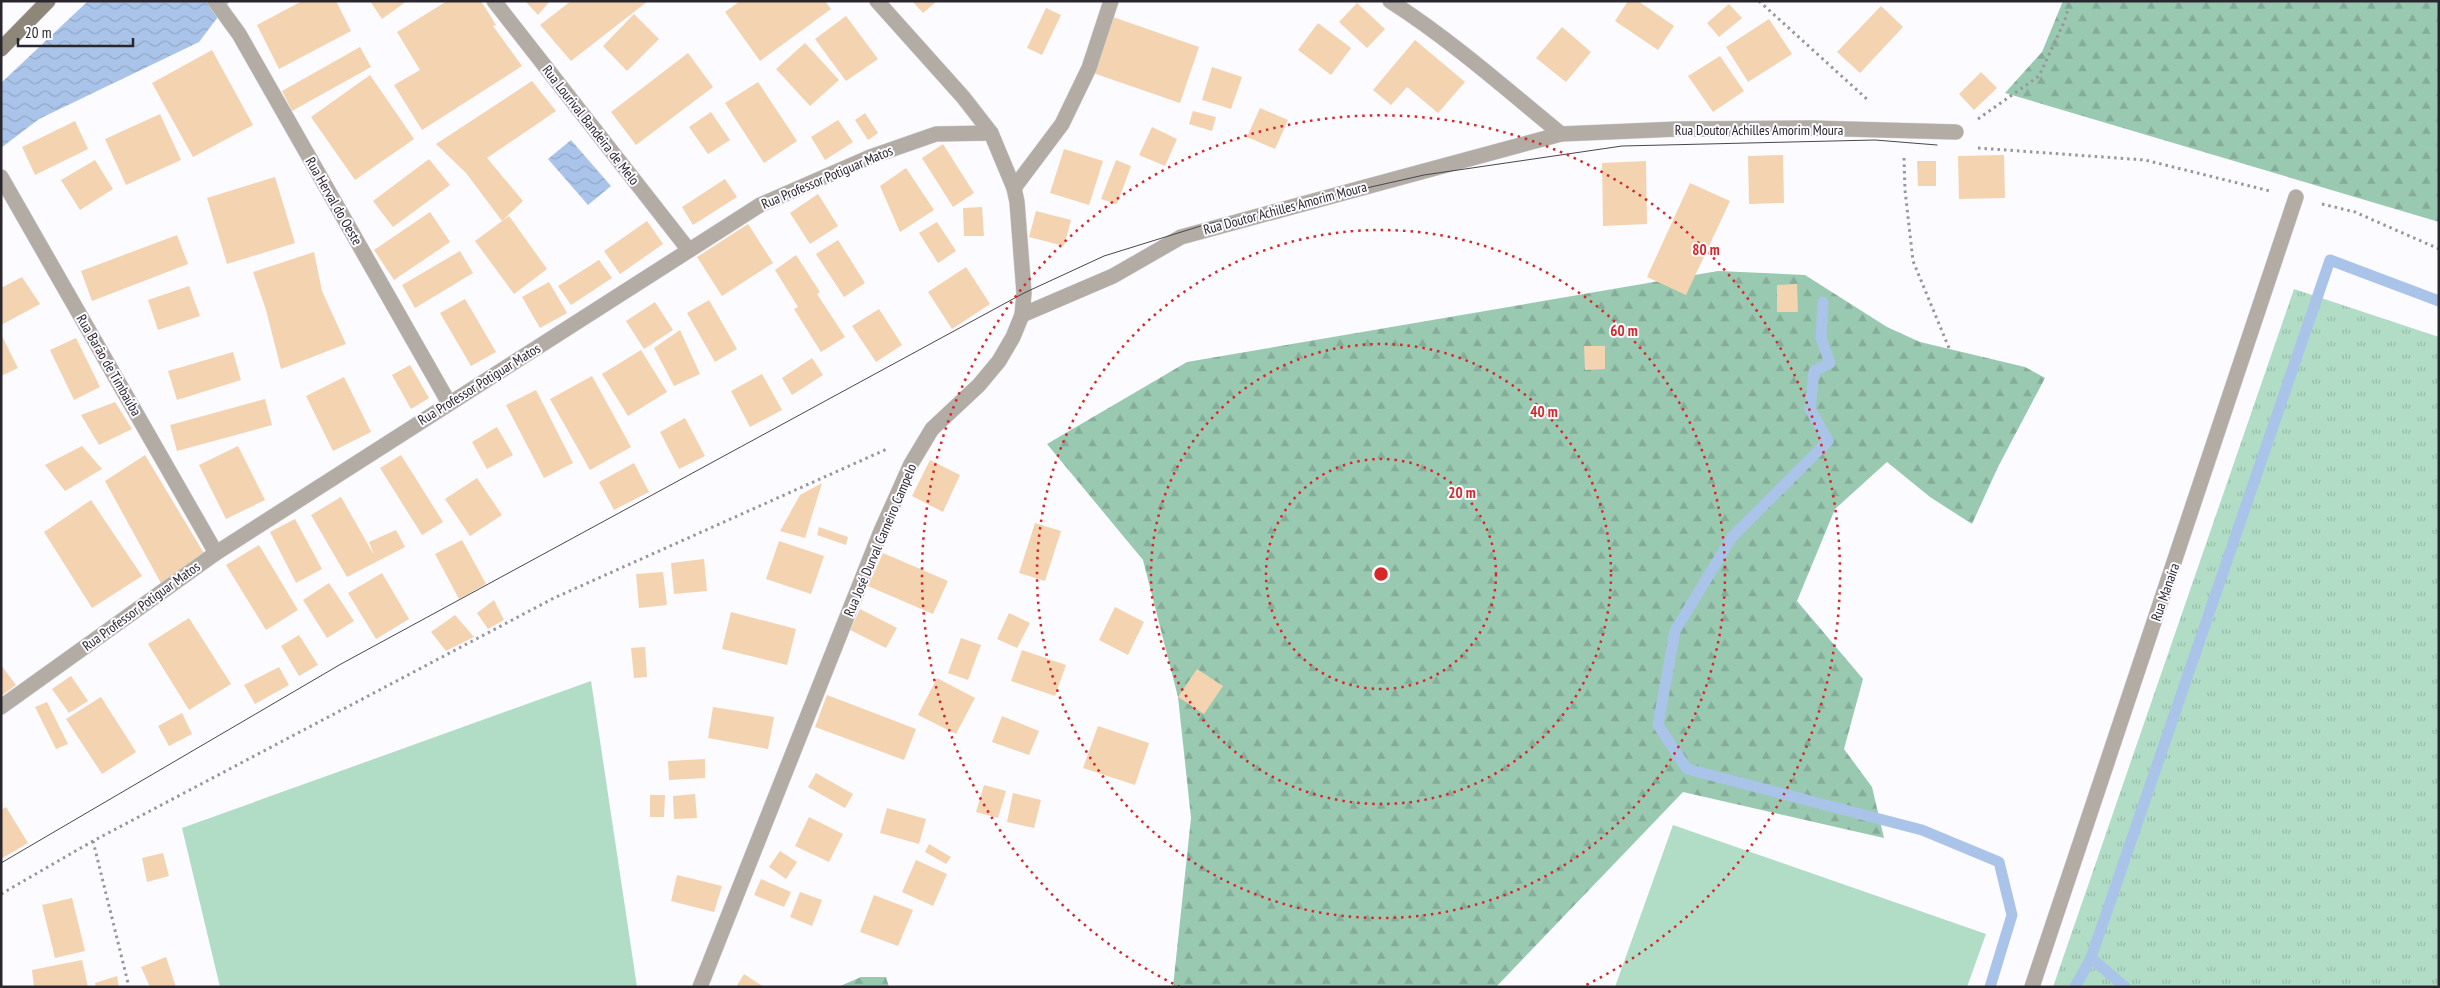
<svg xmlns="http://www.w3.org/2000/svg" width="2440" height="988" viewBox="0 0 2440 988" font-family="'PT Sans Narrow',sans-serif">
<defs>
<pattern id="grass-tufts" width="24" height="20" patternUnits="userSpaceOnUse" patternTransform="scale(1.25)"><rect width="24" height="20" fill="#b1dcc6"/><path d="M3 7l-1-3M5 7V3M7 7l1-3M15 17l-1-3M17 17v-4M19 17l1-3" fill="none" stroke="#98bdaa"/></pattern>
<pattern id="forest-firs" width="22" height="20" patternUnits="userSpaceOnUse" patternTransform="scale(1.25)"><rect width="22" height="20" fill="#9ac9b1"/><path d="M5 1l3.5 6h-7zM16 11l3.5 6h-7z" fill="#85ac99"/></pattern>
<pattern id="water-waves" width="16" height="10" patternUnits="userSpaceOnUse" patternTransform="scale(1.25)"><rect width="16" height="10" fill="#aac4e9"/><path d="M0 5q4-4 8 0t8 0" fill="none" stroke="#92a8c8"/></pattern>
</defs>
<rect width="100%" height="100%" fill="#fcfbff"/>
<!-- grass -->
<polygon fill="url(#grass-tufts)" points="2294,289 2439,337 2439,987 2053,987"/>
<!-- forest -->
<g fill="url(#forest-firs)">
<polygon points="2063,1 2439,1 2439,222 2005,93 2042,52"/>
<polygon points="1718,271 1805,275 1887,327 1920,342 2025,367 2045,378 1998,467 1972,524 1930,497 1887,462 1835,509 1797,601 1863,679 1844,749 1872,787 1884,838 1683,792 1496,987 1173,987 1191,818 1178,697 1143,560 1047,444 1187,362"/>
<polygon points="861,977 886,977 889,987 838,987"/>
</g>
<!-- pitch -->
<g fill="#b1dcc6">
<polygon points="591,681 637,987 220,987 182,828"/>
<polygon points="1673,825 1986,934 1967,987 1615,987"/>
</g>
<!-- water -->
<g fill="url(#water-waves)">
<polygon points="88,1 230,1 199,42 39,119 1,148 1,83"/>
<polygon points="571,140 611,186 588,205 548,159"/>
</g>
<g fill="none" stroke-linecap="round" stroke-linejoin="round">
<!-- stream -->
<g stroke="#aac4e9" stroke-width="11">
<polyline points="1823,302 1821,338 1830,363 1814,371 1810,409 1828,441 1732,537 1675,631 1658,725 1687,769 1922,830 1999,862 2012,915 1990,987"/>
<polyline points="2091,958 2125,987"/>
<polyline points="2075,987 2091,958 2330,260 2439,301"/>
</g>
</g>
<!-- building -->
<g fill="#f4d3b0">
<polygon points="302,1 336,1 351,31 279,69 257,25"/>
<polygon points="370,1 407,1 382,19"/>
<polygon points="447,1 481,1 496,25 493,26 522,66 422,130 394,85 420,70 397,32"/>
<polygon points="525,1 550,1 538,15"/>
<polygon points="571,1 648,1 571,61 540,25"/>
<polygon points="740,1 825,1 831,9 760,61 725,12"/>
<polygon points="912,1 937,1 923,13"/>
<polygon points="1628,1 1638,1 1674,26 1658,50 1615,21"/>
<polygon points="1357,3 1385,29 1367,48 1339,22"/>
<polygon points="1729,4 1742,18 1719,37 1707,23"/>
<polygon points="1881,6 1903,27 1860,73 1837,52"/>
<polygon points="1046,8 1061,15 1042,55 1027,48"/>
<polygon points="634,14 659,39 627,71 603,46"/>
<polygon points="846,16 878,59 846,81 815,39"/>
<polygon points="1113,17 1199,47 1180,103 1093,73"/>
<polygon points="1769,19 1792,54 1748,82 1726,47"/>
<polygon points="1318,23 1351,48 1331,75 1298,50"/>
<polygon points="1562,27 1591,52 1566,82 1536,58"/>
<polygon points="1415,40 1465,82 1438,113 1407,87 1391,105 1373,90"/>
<polygon points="805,43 839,80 810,106 776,69"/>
<polygon points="360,47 371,67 292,111 282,91"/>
<polygon points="212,50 253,125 193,157 152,83"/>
<polygon points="688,53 713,87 636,145 611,112"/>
<polygon points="1720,56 1744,91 1713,112 1688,76"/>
<polygon points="1212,67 1242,77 1231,109 1202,100"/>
<polygon points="1981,72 1997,88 1974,110 1959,94"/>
<polygon points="370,75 414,139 355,180 311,117"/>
<polygon points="532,81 556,111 487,158 523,201 502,221 466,173 436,144"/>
<polygon points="758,82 797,141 764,163 725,103"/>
<polygon points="1260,108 1288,120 1275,149 1247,137"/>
<polygon points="1193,111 1216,117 1212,131 1189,124"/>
<polygon points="711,112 730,140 708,154 689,127"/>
<polygon points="865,113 878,133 868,140 855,120"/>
<polygon points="160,114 181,160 126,185 105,139"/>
<polygon points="838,120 853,142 825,160 811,137"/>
<polygon points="75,121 88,149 35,175 22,147"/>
<polygon points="1152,127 1177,139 1165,166 1139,155"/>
<polygon points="943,144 974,193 953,207 922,158"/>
<polygon points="1064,149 1103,161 1089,205 1050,193"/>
<polygon points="1783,155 1784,203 1749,204 1748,156"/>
<polygon points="2004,155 2005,198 1959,199 1958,156"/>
<polygon points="429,159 450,185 393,227 373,201"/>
<polygon points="95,160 113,189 80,210 61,180"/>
<polygon points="1116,160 1131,166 1117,204 1101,199"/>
<polygon points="1646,161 1647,224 1603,226 1602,163"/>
<polygon points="1917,161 1936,161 1936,186 1918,186"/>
<polygon points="906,168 934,210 900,232 880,186"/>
<polygon points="275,177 295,243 227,264 207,198"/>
<polygon points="725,179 737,197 693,225 682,207"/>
<polygon points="1690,183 1730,201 1686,295 1647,277"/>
<polygon points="818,194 838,226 810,244 790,213"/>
<polygon points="982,207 984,236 964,236 963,208"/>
<polygon points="1036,211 1071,220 1064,246 1029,237"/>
<polygon points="430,212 450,242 394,280 374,250"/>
<polygon points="509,216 547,269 514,294 475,241"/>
<polygon points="647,221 663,244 620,274 604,251"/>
<polygon points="937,222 956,251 938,263 919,233"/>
<polygon points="748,224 773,263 722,296 697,257"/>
<polygon points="177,235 188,264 92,301 81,271"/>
<polygon points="838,240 865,283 844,297 816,254"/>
<polygon points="460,251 473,273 415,308 402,285"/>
<polygon points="314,252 322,291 346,344 281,369 266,310 253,272"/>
<polygon points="796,255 820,292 817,294 845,337 821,352 794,309 798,307 775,270"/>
<polygon points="599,260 612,278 571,305 558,286"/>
<polygon points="966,267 990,304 952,329 928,292"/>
<polygon points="22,277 40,304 1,325 1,288"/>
<polygon points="549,282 567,313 540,328 522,297"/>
<polygon points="1797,284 1798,312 1777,312 1777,285"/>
<polygon points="189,286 200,316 158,330 148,300"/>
<polygon points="465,299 496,352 471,366 440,313"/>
<polygon points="709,300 737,349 715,362 687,313"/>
<polygon points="655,302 673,330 644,349 626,321"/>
<polygon points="879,309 902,345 876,362 852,326"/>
<polygon points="680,330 700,374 674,386 654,348"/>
<polygon points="1,334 18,368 1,376"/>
<polygon points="76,338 100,387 74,400 50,350"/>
<polygon points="1584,346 1605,346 1605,369 1585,370"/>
<polygon points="641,350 667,392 628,416 602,374"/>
<polygon points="233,352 241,380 177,400 168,371"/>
<polygon points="812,358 823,375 792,395 782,378"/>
<polygon points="410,365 429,398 411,409 392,375"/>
<polygon points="762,374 782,410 750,427 731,391"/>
<polygon points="592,376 631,447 590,470 550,399"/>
<polygon points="344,377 371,432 333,451 306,396"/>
<polygon points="536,390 573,463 544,478 506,405"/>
<polygon points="265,399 272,425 177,451 170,425"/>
<polygon points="115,402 132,429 99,445 81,415"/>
<polygon points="685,418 705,456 679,469 660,432"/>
<polygon points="497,427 513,455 487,469 472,442"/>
<polygon points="82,446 102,469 65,491 45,465"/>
<polygon points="238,446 265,500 226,519 199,465"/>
<polygon points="145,455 205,555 162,585 105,481"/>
<polygon points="401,455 443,522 422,535 380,468"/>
<polygon points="930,460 960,475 943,512 912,496"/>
<polygon points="634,463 649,492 614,510 599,482"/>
<polygon points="477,478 502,515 470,536 445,499"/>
<polygon points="822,483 805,538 780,531 800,495"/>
<polygon points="341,497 374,555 369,542 396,530 405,547 347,577 311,515"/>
<polygon points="91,500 142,576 92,608 44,532"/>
<polygon points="295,519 322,569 296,583 270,532"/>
<polygon points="1035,523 1061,531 1045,581 1019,573"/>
<polygon points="819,527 848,537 846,545 817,535"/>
<polygon points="462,540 486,584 459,599 435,554"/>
<polygon points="779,541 824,556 811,594 766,579"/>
<polygon points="259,545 298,610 266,630 226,565"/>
<polygon points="883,553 948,581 933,614 868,586"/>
<polygon points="704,559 707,591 674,594 671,563"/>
<polygon points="663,572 667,605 639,608 636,574"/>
<polygon points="382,573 409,619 376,639 348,593"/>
<polygon points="329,583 354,621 327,638 303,600"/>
<polygon points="494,600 504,620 488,629 477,613"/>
<polygon points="1115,607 1144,622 1128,655 1099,640"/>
<polygon points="860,609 897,628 886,648 850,630"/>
<polygon points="731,612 796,629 787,665 722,649"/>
<polygon points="1009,613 1030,623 1017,648 997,639"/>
<polygon points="455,615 474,637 446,651 431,632"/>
<polygon points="189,618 231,684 189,710 148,644"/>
<polygon points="299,635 318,665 299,676 281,646"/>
<polygon points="961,638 981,645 968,680 948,673"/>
<polygon points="645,647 647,677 634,678 631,648"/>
<polygon points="1022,650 1066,665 1055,696 1011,681"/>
<polygon points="1,665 16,685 1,696"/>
<polygon points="279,667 289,685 255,704 244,685"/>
<polygon points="1197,669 1223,686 1204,714 1178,697"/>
<polygon points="71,676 88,701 69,713 52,689"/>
<polygon points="937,678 975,698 956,734 918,715"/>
<polygon points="827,695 916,729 904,760 815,727"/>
<polygon points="101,697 136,752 102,774 66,719"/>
<polygon points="47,702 68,744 56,749 35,707"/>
<polygon points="713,707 774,717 768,749 708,738"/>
<polygon points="182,713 192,734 169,746 158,726"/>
<polygon points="1002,716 1039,731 1029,755 992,742"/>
<polygon points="1098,726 1149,743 1135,785 1083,768"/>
<polygon points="705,759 705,778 669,780 668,761"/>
<polygon points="816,773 853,794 845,808 808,787"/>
<polygon points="984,785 1006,791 998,818 976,812"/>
<polygon points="1013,793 1041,800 1034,828 1007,822"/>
<polygon points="695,794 697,818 674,819 673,796"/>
<polygon points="650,795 665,795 664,817 650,817"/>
<polygon points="6,807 28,843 1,859 1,810"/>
<polygon points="887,808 926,819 919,844 880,833"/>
<polygon points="809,817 843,834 829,862 795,846"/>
<polygon points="929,844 951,857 946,864 925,852"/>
<polygon points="780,851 797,862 786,879 769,867"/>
<polygon points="163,853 169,876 147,882 142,858"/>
<polygon points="916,860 947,874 933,906 902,892"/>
<polygon points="677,875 722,886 714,912 671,901"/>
<polygon points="761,879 791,892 784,907 754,895"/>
<polygon points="800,892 822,900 812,926 790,917"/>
<polygon points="874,895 913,910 898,946 860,932"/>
<polygon points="72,898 85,951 55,958 42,905"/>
<polygon points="166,957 176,987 150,987 141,967"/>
<polygon points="82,960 88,987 34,987 32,970"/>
<polygon points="744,974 764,987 736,987"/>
<polygon points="117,976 119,987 96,987 95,983"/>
</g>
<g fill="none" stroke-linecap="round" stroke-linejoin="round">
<defs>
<g id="street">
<polyline points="215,1 239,34 449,403"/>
<polyline points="494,1 688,249"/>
<path d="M 1390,1 C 1451,40 1505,88 1561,134"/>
<polyline points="1,177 216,553"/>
<polyline points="1014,188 1062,124 1089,68 1111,1"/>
<polyline points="1022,315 1113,276 1181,237 1561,134 1678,129 1811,128 1956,132"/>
<polyline points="1,707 216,553 760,205 870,157 936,134 991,133"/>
<polyline points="700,987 881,531 911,464 932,429 979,385 999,361 1013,337 1022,315 1024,293 1017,202 1014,188 991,133 963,97 877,1"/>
<polyline points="2032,987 2296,197"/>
</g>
<polyline id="secondary" points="1,49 48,1"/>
</defs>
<!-- street casing -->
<use href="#street" stroke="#d6d5d9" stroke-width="16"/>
<!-- secondary casing -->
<use href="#secondary" stroke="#d6d5d9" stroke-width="16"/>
<!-- path -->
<g stroke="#98969c" stroke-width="3" stroke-dasharray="2.5 4" stroke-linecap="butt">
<polyline points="1759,1 1869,101"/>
<polyline points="1978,119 2039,76 2065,20 2070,1"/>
<polyline points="1978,148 2145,160 2270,191"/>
<polyline points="1904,158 1905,190 1913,261 1949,348"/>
<polyline points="2322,204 2355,212 2439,249"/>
<polyline points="93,841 129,987"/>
<polyline points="1,894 93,841 554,598 887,449"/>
</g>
<!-- street -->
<use href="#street" stroke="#b2aca4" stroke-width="15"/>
<!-- secondary -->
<use href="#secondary" stroke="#8f867a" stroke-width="15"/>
<!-- tram -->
<polyline stroke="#4a464e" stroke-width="1" points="1,863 341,664 1024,293 1104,256 1207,224 1424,175 1622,146 1875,140 1937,145"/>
</g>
<!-- distance rings -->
<g fill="none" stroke="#d62828" stroke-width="2.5" stroke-dasharray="2.5 5">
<circle cx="1381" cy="574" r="115"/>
<circle cx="1381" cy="574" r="230"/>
<circle cx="1381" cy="574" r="344"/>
<path d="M1180 987A459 459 0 1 1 1582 987"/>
</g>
<g text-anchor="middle" stroke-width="4" stroke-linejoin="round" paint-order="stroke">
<!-- street labels -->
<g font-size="14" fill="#2a262e" stroke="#fcfbff">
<text transform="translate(591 125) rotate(52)" y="5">Rua Lourival Bandeira de Melo</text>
<text x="1759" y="135">Rua Doutor Achilles Amorim Moura</text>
<text transform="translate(827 177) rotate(-23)" y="5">Rua Professor Potiguar Matos</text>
<text transform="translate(334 201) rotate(60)" y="5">Rua Herval do Oeste</text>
<text transform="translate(1285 208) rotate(-15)" y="5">Rua Doutor Achilles Amorim Moura</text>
<text transform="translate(109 365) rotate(60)" y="5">Rua Barão de Timbaúba</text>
<text transform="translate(479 384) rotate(-32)" y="5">Rua Professor Potiguar Matos</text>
<text transform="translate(880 540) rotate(-67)" y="5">Rua José Durval Carneiro Campelo</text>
<text transform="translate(2165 592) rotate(-71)" y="5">Rua Manaíra</text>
<text transform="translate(141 606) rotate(-36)" y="5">Rua Professor Potiguar Matos</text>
</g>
</g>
<circle cx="1381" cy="574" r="8" fill="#d62828" stroke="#fcfbff" stroke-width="2.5"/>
<g font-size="15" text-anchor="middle" font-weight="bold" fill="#d62828" stroke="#fcfbff" stroke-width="4" stroke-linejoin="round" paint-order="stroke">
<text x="1706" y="255">80 m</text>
<text x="1624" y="336">60 m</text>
<text x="1544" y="417">40 m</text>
<text x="1462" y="498">20 m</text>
</g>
<!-- border -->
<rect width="2440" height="988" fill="none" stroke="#2a262e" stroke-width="5"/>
<!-- scale -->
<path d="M18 38v8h115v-8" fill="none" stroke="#2a262e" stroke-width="2.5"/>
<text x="25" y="38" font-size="15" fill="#2a262e" stroke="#fcfbff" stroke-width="4" paint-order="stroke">20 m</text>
</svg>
